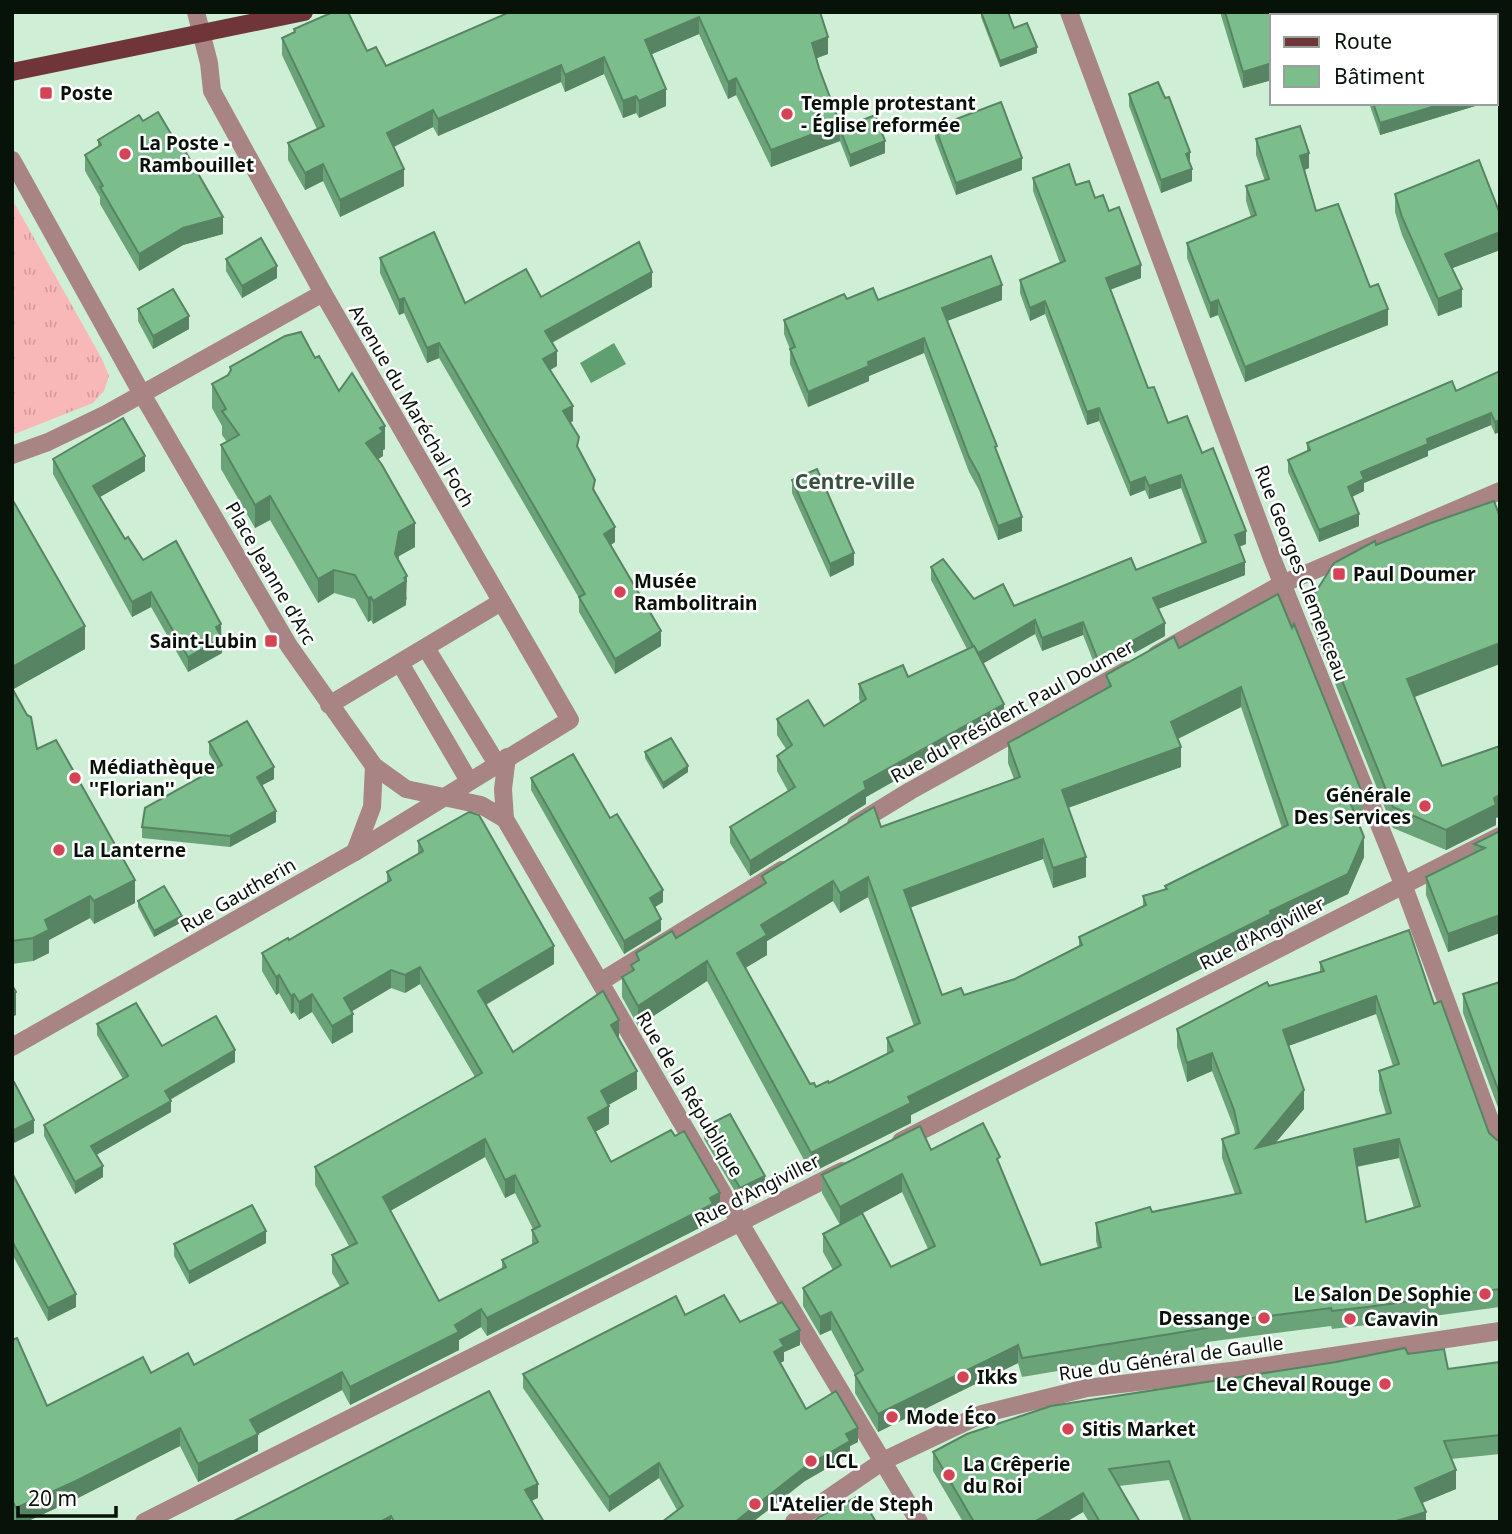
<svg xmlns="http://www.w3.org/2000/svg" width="1512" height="1534" viewBox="0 0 1512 1534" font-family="'Noto Sans',sans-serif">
<defs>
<pattern id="grass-tufts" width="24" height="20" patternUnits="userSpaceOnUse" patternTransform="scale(1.75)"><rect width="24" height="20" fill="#f8b8b8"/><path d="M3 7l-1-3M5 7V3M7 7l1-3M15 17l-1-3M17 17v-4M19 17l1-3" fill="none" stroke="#d39d9d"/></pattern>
</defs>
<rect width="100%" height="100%" fill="#ceefd5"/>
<!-- grass -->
<polygon fill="url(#grass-tufts)" points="12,199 102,359 109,376 104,391 93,403 12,435"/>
<!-- water -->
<polygon fill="#5f9f70" points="614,343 626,364 591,383 580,363"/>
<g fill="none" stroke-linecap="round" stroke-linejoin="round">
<!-- minor -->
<g stroke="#a88485" stroke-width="18">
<polyline points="1069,12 1272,558 1403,884 1500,1147"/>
<polyline points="12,160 142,394 289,646 374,766 406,789 481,805 505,819"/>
<polyline points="12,455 48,442 106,414 323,293"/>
<polyline points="426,648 497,764"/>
<polyline points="1157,654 1282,584 1500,491"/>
<polyline points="400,663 469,781"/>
<polyline points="329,705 501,602"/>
<polyline points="507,757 503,789 505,819 753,1245 919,1522"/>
<polyline points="856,824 910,791 1127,670"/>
<polyline points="355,852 372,807 374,766"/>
<polyline points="600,982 782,870"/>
<polyline points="12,1047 355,852 570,720 323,293 212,91 209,63 196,12"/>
<polyline points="901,1141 1500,836"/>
<polyline points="144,1522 842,1171"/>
<polyline points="794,1522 883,1461 982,1414 1087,1388 1239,1370 1500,1331"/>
</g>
<!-- major -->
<polyline stroke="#6f3538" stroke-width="18" points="12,72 304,12"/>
</g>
<!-- wall -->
<g fill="#6ba378" fill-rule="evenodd">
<polygon points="510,12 820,12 828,54 816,58 840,129 885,153 850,167 840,141 771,167 736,95 728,99 699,34 652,54 666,106 639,118 636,113 623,118 604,74 565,92 561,82 438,136 433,127 394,147 404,186 340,217 323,181 305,190 288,160 288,143 317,129 282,55 282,38 294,33 294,29 367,51 386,66"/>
<polygon points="981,12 1014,28 1037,53 1000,67 981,17"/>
<polygon points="1220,12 1305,12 1272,16 1272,80 1243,88"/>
<polygon points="1129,94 1192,181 1161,193 1129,106"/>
<polygon points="1369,103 1485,103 1380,135"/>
<polygon points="935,127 1022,170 956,195 935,139"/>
<polygon points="1256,139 1309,168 1305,170 1316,211 1370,287 1388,325 1245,382 1218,315 1210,318 1187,258 1187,243 1251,217 1246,201 1246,186 1265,181 1256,155"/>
<polygon points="98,140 223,234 183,245 139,271 100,204 100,197 85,171 85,155 98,147"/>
<polygon points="1033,178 1076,185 1095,198 1109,211 1141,278 1110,290 1148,388 1168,423 1202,453 1246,544 1239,547 1245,575 1158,609 1165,636 1098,673 1083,635 1042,651 1035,634 983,663 1004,719 866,797 866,804 750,876 730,843 730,827 788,791 777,771 777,756 786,749 777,735 777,719 824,726 860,702 859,699 859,684 908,677 967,649 931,580 931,567 974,599 1014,606 1136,570 1202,544 1181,488 1149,499 1145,490 1130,496 1099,421 1087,425 1045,314 1030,321 1020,293 1020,280 1060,263 1033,191"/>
<polygon points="1395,194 1500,214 1500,250 1452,268 1462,307 1438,316 1402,235 1395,212"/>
<polygon points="380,258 465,303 541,297 652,287 552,343 557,366 550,370 573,421 570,422 579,450 615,542 611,545 661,646 615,674 579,612 579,598 439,358 427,363 404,313 399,315 380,273"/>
<polygon points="226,259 277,278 242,298 226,271"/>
<polygon points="847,299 1002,300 947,321 997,454 1022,531 998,540 979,490 969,472 924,353 869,376 869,381 808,407 790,364 790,349 784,334 784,320"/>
<polygon points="138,309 189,329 153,349 138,321"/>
<polygon points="315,358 339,391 385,449 383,450 383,456 378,459 415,547 399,556 398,560 407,599 406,600 406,605 373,624 371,620 368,622 355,599 334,593 318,603 270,520 255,528 221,469 221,445 227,442 222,435 222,426 212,408 212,384 228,375 230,373 230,367"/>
<polygon points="1500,371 1495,434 1491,425 1428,451 1428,456 1364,483 1364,491 1352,496 1359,526 1319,542 1288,472 1288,460 1307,452 1307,443 1456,391"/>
<polygon points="53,459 145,471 100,497 125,539 143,560 221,636 222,653 188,672 151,607 132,617 53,474"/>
<polygon points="792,480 854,565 830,577 792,493"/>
<polygon points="12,499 85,649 13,689 37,749 135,903 94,924 90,918 49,940 49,953 33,961 12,964"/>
<polygon points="1310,601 1414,697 1442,766 1500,746 1500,816 1496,818 1496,825 1446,850 1393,828 1310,621"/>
<path d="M 1292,628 L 1363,795 L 1363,815 L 1353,811 L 1364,857 L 1348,894 L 1271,931 L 1271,934 L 911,1115 L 911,1123 L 811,1173 L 707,981 L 638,1026 L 622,997 L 622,977 L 631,971 L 631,965 L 636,962 L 636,953 L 676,938 L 762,885 L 762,876 L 881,827 L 1014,779 L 1008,763 L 1008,743 L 1106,689 L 1106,675 L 1179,648 ZM 1241,707 L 1282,828 L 1165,886 L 1165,890 L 1143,896 L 1143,906 L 1079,937 L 1079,946 L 1015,979 L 964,995 L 942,995 L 910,907 L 1043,859 L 1053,888 L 1086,877 L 1068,808 L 1181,767 L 1178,739 ZM 868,897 L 914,1026 L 887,1038 L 887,1054 L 829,1083 L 816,1087 L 810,1084 L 745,968 L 767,955 L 767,941 L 833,901 L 840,913 Z"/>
<polygon points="209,742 274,779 262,785 276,822 230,847 142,838 142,827 217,767 209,754"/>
<polygon points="645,752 688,772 663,789 645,758"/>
<polygon points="531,778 610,818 663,902 655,907 661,931 624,954 531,790"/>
<polygon points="1500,831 1500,933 1448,952 1426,895 1426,877 1474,854 1474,844"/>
<path d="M 418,841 L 554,964 L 486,1005 L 513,1052 L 619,1038 L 637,1089 L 608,1105 L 609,1124 L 595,1132 L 611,1162 L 720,1210 L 713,1214 L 713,1221 L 487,1336 L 481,1327 L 459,1340 L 459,1350 L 350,1405 L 342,1390 L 258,1434 L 258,1451 L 198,1482 L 180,1446 L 76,1499 L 26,1522 L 14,1522 L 12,1518 L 12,1340 L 47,1406 L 151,1373 L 194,1365 L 341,1288 L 332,1273 L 332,1255 L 349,1246 L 315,1185 L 315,1167 L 475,1077 L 420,984 L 405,993 L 391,988 L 352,1011 L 353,1032 L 332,1044 L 312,1012 L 299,1020 L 294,1012 L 291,1014 L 279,993 L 276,995 L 262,971 L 262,953 L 289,940 L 387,882 L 387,872 L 418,854 ZM 485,1157 L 505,1198 L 515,1193 L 533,1229 L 532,1230 L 532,1245 L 502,1260 L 502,1269 L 439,1301 L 390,1211 Z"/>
<polygon points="138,901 182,922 154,937 138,907"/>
<path d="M 1320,962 L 1434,1004 L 1489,1133 L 1497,1140 L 1500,1140 L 1500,1307 L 1367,1325 L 1332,1329 L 1331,1326 L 1207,1342 L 1207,1346 L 1022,1377 L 1018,1363 L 878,1432 L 855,1393 L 855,1375 L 831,1330 L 820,1335 L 803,1306 L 803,1288 L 833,1270 L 823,1252 L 823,1234 L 840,1225 L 822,1193 L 822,1175 L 931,1150 L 1000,1167 L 1041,1265 L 1098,1248 L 1096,1241 L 1096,1223 L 1235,1194 L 1222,1158 L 1222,1139 L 1235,1134 L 1234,1128 L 1212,1071 L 1187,1082 L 1177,1047 L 1177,1029 L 1269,986 L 1320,972 ZM 1376,1014 L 1393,1066 L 1379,1071 L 1379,1090 L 1386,1114 L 1275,1143 L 1304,1109 L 1288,1046 ZM 1399,1158 L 1414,1208 L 1366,1222 L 1357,1167 ZM 902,1192 L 928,1249 L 891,1267 L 863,1213 Z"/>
<polygon points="1500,982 1500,1113 1463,1013 1463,994"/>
<polygon points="97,1024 162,1046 235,1062 170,1100 171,1112 96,1155 103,1177 75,1194 44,1136 44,1125 123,1079 97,1035"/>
<polygon points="704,1127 765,1188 740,1200 704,1139"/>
<polygon points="12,1173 76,1307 48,1321 12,1254"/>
<polygon points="266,1243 189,1284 174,1256 174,1244"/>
<polygon points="685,1315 740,1322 800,1345 784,1352 784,1361 780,1363 806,1409 858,1442 850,1446 850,1455 805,1481 677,1510 659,1478 609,1512 523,1388 523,1374"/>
<polygon points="1408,1354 1448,1369 1500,1362 1500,1454 1451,1459 1456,1489 1422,1503 1426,1522 1184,1522 1169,1480 1119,1486 1140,1522 1089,1522 1083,1512 1066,1522 963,1522 933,1471 933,1452"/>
</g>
<!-- shaded-wall -->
<g fill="#578462">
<polygon points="699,17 699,34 645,57 645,40"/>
<polygon points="828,37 828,54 812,60 812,43"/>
<polygon points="1037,47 1037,53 1000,67 1000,61"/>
<polygon points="604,57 604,74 565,92 565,75"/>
<polygon points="1272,63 1272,80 1243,88 1243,72"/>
<polygon points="561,65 561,82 438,136 438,119"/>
<polygon points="736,78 736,95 728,99 728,82"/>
<polygon points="666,89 666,106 639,118 639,101"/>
<polygon points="636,96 636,113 623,118 623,101"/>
<polygon points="1445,103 1485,103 1380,135 1380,123"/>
<polygon points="433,110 433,127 387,150 387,133"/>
<polygon points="840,124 840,141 771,167 771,150"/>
<polygon points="885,141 885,153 850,167 850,155"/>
<polygon points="1190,152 1190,164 1186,154"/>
<polygon points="1309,153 1309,168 1300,171 1300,156"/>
<polygon points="1022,158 1022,170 956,195 956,183"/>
<polygon points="323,164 323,181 305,190 305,173"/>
<polygon points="404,169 404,186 340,217 340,200"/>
<polygon points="1192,169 1192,181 1161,193 1161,180"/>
<polygon points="223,217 223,234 183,245 139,271 139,254 183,228"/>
<polygon points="1500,232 1500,250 1445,271 1445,254"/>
<polygon points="1141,265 1141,278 1106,291 1106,278"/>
<polygon points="277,266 277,278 242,298 242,286"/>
<polygon points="652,272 652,287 545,346 545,331"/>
<polygon points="1002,285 1002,300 942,323 942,308"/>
<polygon points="1462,289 1462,307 1438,316 1438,299"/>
<polygon points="404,298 404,313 399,315 399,300"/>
<polygon points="1218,300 1218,315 1210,318 1210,303"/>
<polygon points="1045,301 1045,314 1030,321 1030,308"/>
<polygon points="1388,309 1388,325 1245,382 1245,367"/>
<polygon points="189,316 189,329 153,349 153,336"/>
<polygon points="924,338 924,353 869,376 869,381 808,407 808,392 868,362"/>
<polygon points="439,343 439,358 427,363 427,348"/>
<polygon points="557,351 557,366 543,374 543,359"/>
<polygon points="573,406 573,421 563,426 563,411"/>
<polygon points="1099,408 1099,421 1087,425 1087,412"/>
<polygon points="1491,413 1491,425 1428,451 1428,456 1364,483 1364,491 1348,499 1348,487 1361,472 1427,439"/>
<polygon points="1500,420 1500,432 1495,434 1495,422"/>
<polygon points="385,426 385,449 383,450 383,456 366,467 366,443 380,428"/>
<polygon points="145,456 145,471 93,501 93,486"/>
<polygon points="1181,475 1181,488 1149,499 1149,486"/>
<polygon points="1145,477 1145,490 1130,496 1130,483"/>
<polygon points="270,496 270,520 255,528 255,505"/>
<polygon points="1359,514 1359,526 1319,542 1319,530"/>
<polygon points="1022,517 1022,531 998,540 998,526"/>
<polygon points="415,523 415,547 399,556 395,577 395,554 399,532"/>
<polygon points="615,527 615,542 604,549 604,534"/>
<polygon points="1246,531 1246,544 1235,548 1235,535"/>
<polygon points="854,553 854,565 830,577 830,564"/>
<polygon points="1245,562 1245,575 1153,611 1153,598"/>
<polygon points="334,570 334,593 318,603 318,579"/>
<polygon points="407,576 406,605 373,624 373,601"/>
<polygon points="151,592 151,607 132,617 132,602"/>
<polygon points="371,597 371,620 368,622 368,598"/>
<polygon points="1035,620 1035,634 977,667 977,654"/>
<polygon points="1083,622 1083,635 1042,651 1042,638"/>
<polygon points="1165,623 1165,636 1098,673 1098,660"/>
<polygon points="221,624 222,653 188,672 188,657 216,627"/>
<polygon points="85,626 85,649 12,690 12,667"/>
<polygon points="661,631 661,646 615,674 615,659"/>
<polygon points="1500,643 1500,664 1407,700 1407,679"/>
<polygon points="1241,687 1241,707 1171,742 1171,722"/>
<polygon points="1004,704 1004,719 866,797 866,804 750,876 750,861 864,782"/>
<polygon points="1181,747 1181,767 1062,810 1062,790"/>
<polygon points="688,766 688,772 663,789 663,783"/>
<polygon points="274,767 274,779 257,788 257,777"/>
<polygon points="1500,795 1500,816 1496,818 1496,825 1446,850 1446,830"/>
<polygon points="276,811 276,822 230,847 230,836"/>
<polygon points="1364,837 1364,857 1348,894 1271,931 1271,934 911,1115 911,1123 811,1173 811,1153 908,1097 1270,911"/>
<polygon points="1043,839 1043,859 904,910 904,890"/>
<polygon points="1086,857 1086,877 1053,888 1053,868"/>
<polygon points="868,877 868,897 840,913 840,893"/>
<polygon points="135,880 135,903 94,924 94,901"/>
<polygon points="833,881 833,901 767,941 767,955 737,973 737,953 761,925"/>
<polygon points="663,890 663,902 650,910 650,898"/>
<polygon points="90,896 90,918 49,940 49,953 33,961 33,938 45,920"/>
<polygon points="1500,915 1500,933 1448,952 1448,934"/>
<polygon points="182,916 182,922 154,937 154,931"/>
<polygon points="661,919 661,931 624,954 624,941"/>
<polygon points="554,946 554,964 478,1009 478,991"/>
<polygon points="707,961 707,981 638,1026 638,1006"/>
<polygon points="420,967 420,984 405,993 405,975"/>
<polygon points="391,970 391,988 344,1016 344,998"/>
<polygon points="279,975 279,993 276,995 276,977"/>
<polygon points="16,992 16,1015 12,1017 12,995"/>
<polygon points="294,994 294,1012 291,1014 291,996"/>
<polygon points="312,994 312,1012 299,1020 299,1002"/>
<polygon points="1376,996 1376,1014 1283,1048 1283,1030"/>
<polygon points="353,1014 353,1032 332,1044 332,1026"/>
<polygon points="619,1020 619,1038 611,1043 611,1025"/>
<polygon points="235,1050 235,1062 165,1102 165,1091"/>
<polygon points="1212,1053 1212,1071 1187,1082 1187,1063"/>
<polygon points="637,1071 637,1089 601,1109 601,1091"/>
<polygon points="1304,1090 1304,1109 1256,1166 1256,1148"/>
<polygon points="171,1101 171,1112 91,1158 91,1146"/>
<polygon points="609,1106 609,1124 588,1136 588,1118"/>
<polygon points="34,1120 34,1133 12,1144 12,1131"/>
<polygon points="485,1139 485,1157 383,1215 383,1197"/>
<polygon points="1399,1139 1399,1158 1354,1167 1354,1149"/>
<polygon points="103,1166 103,1177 75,1194 75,1182"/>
<polygon points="902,1174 902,1192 840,1225 840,1207"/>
<polygon points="515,1175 515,1193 505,1198 505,1180"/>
<polygon points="765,1176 765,1188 740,1200 740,1188"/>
<polygon points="720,1193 720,1210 713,1214 713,1221 487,1336 487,1318"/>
<polygon points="266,1231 266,1243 189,1284 189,1272"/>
<polygon points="76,1294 76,1307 48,1321 48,1308"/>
<polygon points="481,1309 481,1327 459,1340 459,1350 350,1405 350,1387"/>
<polygon points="831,1312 831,1330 820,1335 820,1317"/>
<polygon points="800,1330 800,1345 784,1352 784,1361 774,1366 774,1352 780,1340"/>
<polygon points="1018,1345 1018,1363 878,1432 878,1414"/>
<polygon points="342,1372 342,1390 258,1434 258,1451 198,1482 198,1464 250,1420"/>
<polygon points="180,1428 180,1446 76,1499 26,1522 16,1522 16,1508"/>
<polygon points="858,1428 858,1442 850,1446 850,1455 805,1481 753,1522 735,1522 846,1434"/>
<polygon points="659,1463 659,1478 609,1512 609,1497"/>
<polygon points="1456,1470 1456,1489 1415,1506 1415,1488"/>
<polygon points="538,1484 538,1498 525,1504 525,1490"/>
<polygon points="1083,1493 1083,1512 1066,1522 1034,1522"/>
<polygon points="1426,1512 1426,1522 1393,1522"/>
<polygon points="391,1516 391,1522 380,1522"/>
</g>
<!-- building -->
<g fill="#7cbd8c" stroke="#578462" stroke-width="2" fill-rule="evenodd">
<polygon points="333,12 348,12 367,51 376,47 386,66 510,12 820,12 828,37 812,43 819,68 840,124 771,150 736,78 728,82 699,17 645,40 666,89 639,101 636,96 623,101 604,57 565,75 561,65 438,119 433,110 387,133 404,169 340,200 323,164 305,173 288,143 324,126 282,38 295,32 294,29"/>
<polygon points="981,12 1008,12 1014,28 1027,23 1037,47 1000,61"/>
<polygon points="1225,12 1305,12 1306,16 1272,16 1272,27 1271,28 1272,32 1272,63 1243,72"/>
<polygon points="1158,82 1165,98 1169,97 1190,152 1186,154 1192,169 1161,180 1129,94"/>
<polygon points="1001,102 1022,158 956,183 935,127"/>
<polygon points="1373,103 1445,103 1380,123"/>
<polygon points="158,112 174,139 177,137 223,217 183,228 139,254 100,187 103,186 85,155 101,145 98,140 139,115 143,121"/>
<polygon points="875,115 885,141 850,155 840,129"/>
<polygon points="1300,126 1309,153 1300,156 1316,211 1338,204 1370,287 1378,284 1388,309 1245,367 1218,300 1210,303 1187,243 1256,215 1246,186 1269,179 1256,139"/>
<polygon points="1479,160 1500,214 1500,232 1445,254 1462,289 1438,299 1402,217 1395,194"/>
<polygon points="1069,164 1076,185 1089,181 1095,198 1103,195 1109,211 1119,207 1141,265 1106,278 1148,388 1154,387 1168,423 1187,416 1202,453 1213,448 1246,531 1235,535 1245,562 1153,598 1165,623 1098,660 1083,622 1042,638 1035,620 978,653 974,646 973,646 931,567 943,559 974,599 1003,584 1014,606 1131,558 1136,570 1206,542 1181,475 1149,486 1145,477 1130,483 1099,408 1087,412 1045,301 1030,308 1020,280 1065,261 1033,178"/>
<polygon points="434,232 465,303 526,269 541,297 639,242 652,272 545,331 557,351 543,359 573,406 563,411 579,437 577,446 595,480 593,489 615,527 604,534 661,631 615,659 579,597 585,594 439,343 427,348 404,298 399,300 380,258"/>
<polygon points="261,238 277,266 242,286 226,259"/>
<polygon points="991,256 1002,285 942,308 997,446 995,447 1022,517 998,526 979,475 969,457 924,338 868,362 869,366 808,392 790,349 795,347 784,320 844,294 847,299 873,288 878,300"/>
<polygon points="173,289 189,316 153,336 138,309"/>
<polygon points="301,332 315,358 319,356 339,391 352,373 385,426 380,428 383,432 366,443 382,465 415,523 399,532 395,554 407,576 404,578 406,581 373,601 371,597 368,598 355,575 334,570 318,579 270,496 255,505 221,445 239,435 222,411 226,409 212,384 228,375 231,370 230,367 285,336"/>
<polygon points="1500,371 1500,420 1495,422 1491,413 1427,439 1428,444 1361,472 1364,479 1348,487 1359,514 1319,530 1288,460 1310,450 1307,443 1452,381 1456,391"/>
<polygon points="123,418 145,456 93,486 125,539 128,537 143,560 176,541 221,624 216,627 222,638 188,657 151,592 132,602 53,459"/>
<polygon points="817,469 854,553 830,564 792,480"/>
<polygon points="12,499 85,626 12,667"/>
<polygon points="1494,501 1500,517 1500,643 1407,679 1442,766 1500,746 1500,795 1494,798 1496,805 1446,830 1393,807 1310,601 1334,563 1375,541 1376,545 1431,523"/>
<path d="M 1278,594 L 1292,628 L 1294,624 L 1363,795 L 1344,787 L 1364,837 L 1348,874 L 1270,911 L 1271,914 L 908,1097 L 911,1103 L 811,1153 L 707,961 L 638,1006 L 622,977 L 634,970 L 631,965 L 639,960 L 636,953 L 672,931 L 676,938 L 766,883 L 762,876 L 874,807 L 881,827 L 1020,777 L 1008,743 L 1111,686 L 1106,675 L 1174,637 L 1179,648 ZM 1241,687 L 1288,825 L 1165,886 L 1167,889 L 1143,896 L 1146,905 L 1079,937 L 1082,945 L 1015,979 L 964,995 L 961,988 L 942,995 L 904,890 L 1043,839 L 1053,868 L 1086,857 L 1062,790 L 1181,747 L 1171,722 ZM 868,877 L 920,1023 L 887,1038 L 893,1051 L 829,1083 L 828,1081 L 816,1087 L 814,1083 L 810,1084 L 737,953 L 767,935 L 761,925 L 833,881 L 840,893 Z"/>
<polygon points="974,646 1004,704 864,782 866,789 750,861 730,827 795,787 777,756 792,745 777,719 808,700 824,726 866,699 859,684 903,665 908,677"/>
<polygon points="12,688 27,715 31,717 37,749 56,740 135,880 94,901 90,896 45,920 49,930 33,938 12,941"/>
<polygon points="247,721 274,767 257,777 276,811 230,836 142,827 145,808 222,765 209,742"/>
<polygon points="671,738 688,766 663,783 645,752"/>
<polygon points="573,754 610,818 617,814 663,890 650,898 661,919 624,941 531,778"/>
<path d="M 469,812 L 479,815 L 554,946 L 478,991 L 513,1052 L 603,991 L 619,1020 L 611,1025 L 637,1071 L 601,1091 L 609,1106 L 588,1118 L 611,1162 L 671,1130 L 675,1136 L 684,1131 L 720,1193 L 710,1198 L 713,1204 L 487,1318 L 481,1309 L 455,1325 L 459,1332 L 350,1387 L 342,1372 L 250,1420 L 258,1434 L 198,1464 L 180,1428 L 76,1481 L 16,1508 L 12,1500 L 12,1340 L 17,1338 L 47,1406 L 143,1357 L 151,1373 L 188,1353 L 194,1365 L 348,1283 L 332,1255 L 357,1243 L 315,1167 L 482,1073 L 420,967 L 405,975 L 391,970 L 344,998 L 353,1014 L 332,1026 L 312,994 L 299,1002 L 294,994 L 291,996 L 279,975 L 276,977 L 262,953 L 288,938 L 289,940 L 391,880 L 387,872 L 423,851 L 418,841 ZM 485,1139 L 505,1180 L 515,1175 L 540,1226 L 532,1230 L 538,1242 L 502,1260 L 506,1267 L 439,1301 L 383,1197 Z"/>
<polygon points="1500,831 1500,915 1448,934 1426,877 1485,848 1474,844"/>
<polygon points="164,886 182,916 154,931 138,901"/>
<path d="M 1409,930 L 1434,1004 L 1441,1001 L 1489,1133 L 1497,1140 L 1500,1140 L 1500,1289 L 1367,1307 L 1332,1311 L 1331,1308 L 1206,1324 L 1207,1328 L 1022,1358 L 1018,1345 L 878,1414 L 855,1375 L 863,1370 L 831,1312 L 820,1317 L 803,1288 L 841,1265 L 823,1234 L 862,1213 L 891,1267 L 935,1246 L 902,1174 L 840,1207 L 822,1175 L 920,1126 L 931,1150 L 983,1123 L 1000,1157 L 997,1159 L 1041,1265 L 1101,1247 L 1096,1223 L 1150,1207 L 1152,1212 L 1241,1193 L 1222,1139 L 1239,1133 L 1234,1110 L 1212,1053 L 1187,1063 L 1177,1029 L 1267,982 L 1269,986 L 1324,971 L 1320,962 ZM 1376,996 L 1399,1064 L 1379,1071 L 1391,1113 L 1256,1148 L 1304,1090 L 1283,1030 ZM 1399,1139 L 1420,1206 L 1366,1222 L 1354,1149 Z"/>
<polygon points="1500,982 1500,1095 1463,994"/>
<polygon points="12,985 16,992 12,995"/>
<polygon points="136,1003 162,1046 216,1016 235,1050 165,1091 171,1101 91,1146 103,1166 75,1182 44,1125 128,1076 97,1024"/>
<polygon points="14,1082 34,1120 12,1131 12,1083"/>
<polygon points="730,1114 765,1176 740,1188 704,1127"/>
<polygon points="12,1173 76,1294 48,1308 12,1241"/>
<polygon points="252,1205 266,1231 189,1272 174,1244"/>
<polygon points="724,1295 740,1322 782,1302 800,1330 780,1340 784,1346 774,1352 806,1409 836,1391 858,1428 846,1434 850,1441 805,1467 735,1522 662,1522 683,1506 659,1463 609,1497 523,1374 676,1296 685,1315"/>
<polygon points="1405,1348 1408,1354 1444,1349 1448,1369 1500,1362 1500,1435 1444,1441 1456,1470 1415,1488 1426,1512 1393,1522 1191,1522 1169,1461 1109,1469 1140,1522 1100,1522 1083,1493 1034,1522 974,1522 933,1452 967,1434 1051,1406 1336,1362"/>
<polygon points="489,1391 538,1484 525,1490 544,1522 394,1522 391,1516 380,1522 232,1522"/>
<polygon points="860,1495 876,1522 813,1522 819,1517"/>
</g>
<!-- markers -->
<g fill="#d44455" stroke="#fff" stroke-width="2.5">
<rect x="39" y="86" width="14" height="14" rx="3.5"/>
<circle cx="787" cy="114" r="7"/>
<circle cx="125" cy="154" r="7"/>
<rect x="1332" y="567" width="14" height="14" rx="3.5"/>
<circle cx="620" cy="592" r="7"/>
<rect x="264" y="634" width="14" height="14" rx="3.5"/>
<circle cx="75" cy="778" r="7"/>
<circle cx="1425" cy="806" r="7"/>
<circle cx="59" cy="850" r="7"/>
<circle cx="1485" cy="1294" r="7"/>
<circle cx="1264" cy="1318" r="7"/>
<circle cx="1350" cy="1319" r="7"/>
<circle cx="963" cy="1377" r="7"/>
<circle cx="1385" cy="1384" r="7"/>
<circle cx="892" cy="1417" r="7"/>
<circle cx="1068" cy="1429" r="7"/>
<circle cx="811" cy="1461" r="7"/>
<circle cx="949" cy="1475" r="7"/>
<circle cx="755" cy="1504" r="7"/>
</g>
<g text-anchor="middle" stroke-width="5" stroke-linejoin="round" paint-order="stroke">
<!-- poi labels -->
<g font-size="19" font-weight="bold" fill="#071209" stroke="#fff" text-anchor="start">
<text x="60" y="100">Poste</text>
<text x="801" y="110">Temple protestant<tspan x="801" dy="22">- Église reformée</tspan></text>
<text x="139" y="150">La Poste -<tspan x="139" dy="22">Rambouillet</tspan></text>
<text x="1353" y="581">Paul Doumer</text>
<text x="634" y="588">Musée<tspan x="634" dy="22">Rambolitrain</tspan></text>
<text x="257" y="648" text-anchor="end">Saint-Lubin</text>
<text x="89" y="774">Médiathèque<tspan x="89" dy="22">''Florian''</tspan></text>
<text x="1411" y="802" text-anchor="end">Générale<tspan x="1411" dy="22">Des Services</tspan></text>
<text x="73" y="857">La Lanterne</text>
<text x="1471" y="1301" text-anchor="end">Le Salon De Sophie</text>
<text x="1250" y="1325" text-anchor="end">Dessange</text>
<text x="1364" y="1326">Cavavin</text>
<text x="977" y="1384">Ikks</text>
<text x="1371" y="1391" text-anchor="end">Le Cheval Rouge</text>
<text x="906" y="1424">Mode Éco</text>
<text x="1082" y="1436">Sitis Market</text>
<text x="825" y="1468">LCL</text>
<text x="963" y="1471">La Crêperie<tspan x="963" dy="22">du Roi</tspan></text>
<text x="769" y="1511">L'Atelier de Steph</text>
</g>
<!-- street labels -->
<g font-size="19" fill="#071209" stroke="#fff">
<text transform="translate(412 406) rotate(60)" y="7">Avenue du Maréchal Foch</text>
<text transform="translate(271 573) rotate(60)" y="7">Place Jeanne d'Arc</text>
<text transform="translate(1302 573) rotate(69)" y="7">Rue Georges Clemenceau</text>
<text transform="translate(1012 711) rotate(-29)" y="7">Rue du Président Paul Doumer</text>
<text transform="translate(238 895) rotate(-30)" y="7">Rue Gautherin</text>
<text transform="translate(1262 933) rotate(-27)" y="7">Rue d'Angiviller</text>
<text transform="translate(690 1094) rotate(59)" y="7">Rue de la République</text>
<text transform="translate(757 1190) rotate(-27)" y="7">Rue d'Angiviller</text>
<text transform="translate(1171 1358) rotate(-8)" y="7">Rue du Général de Gaulle</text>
</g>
<!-- neighbourhood labels -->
<g font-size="21" font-weight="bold" fill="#37533d" stroke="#fff">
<text x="855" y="489">Centre-ville</text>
</g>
</g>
<!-- border -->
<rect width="1512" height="1534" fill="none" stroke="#071209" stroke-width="28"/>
<!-- legend -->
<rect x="1270" y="14" width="228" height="91" fill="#ffffff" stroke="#9ca09d" stroke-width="2"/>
<rect x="1284" y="37" width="35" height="10" fill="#6f3538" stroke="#9ca09d" stroke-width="2"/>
<text x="1334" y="49" font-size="21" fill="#071209">Route</text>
<rect x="1284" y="66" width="35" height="21" fill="#7cbd8c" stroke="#9ca09d" stroke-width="2"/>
<text x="1334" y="84" font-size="21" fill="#071209">Bâtiment</text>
<!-- scale -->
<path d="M18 1506v10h98v-10" fill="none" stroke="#071209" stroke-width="3.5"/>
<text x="28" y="1506" font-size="21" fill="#071209" stroke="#ffffff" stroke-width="5" paint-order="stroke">20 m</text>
</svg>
